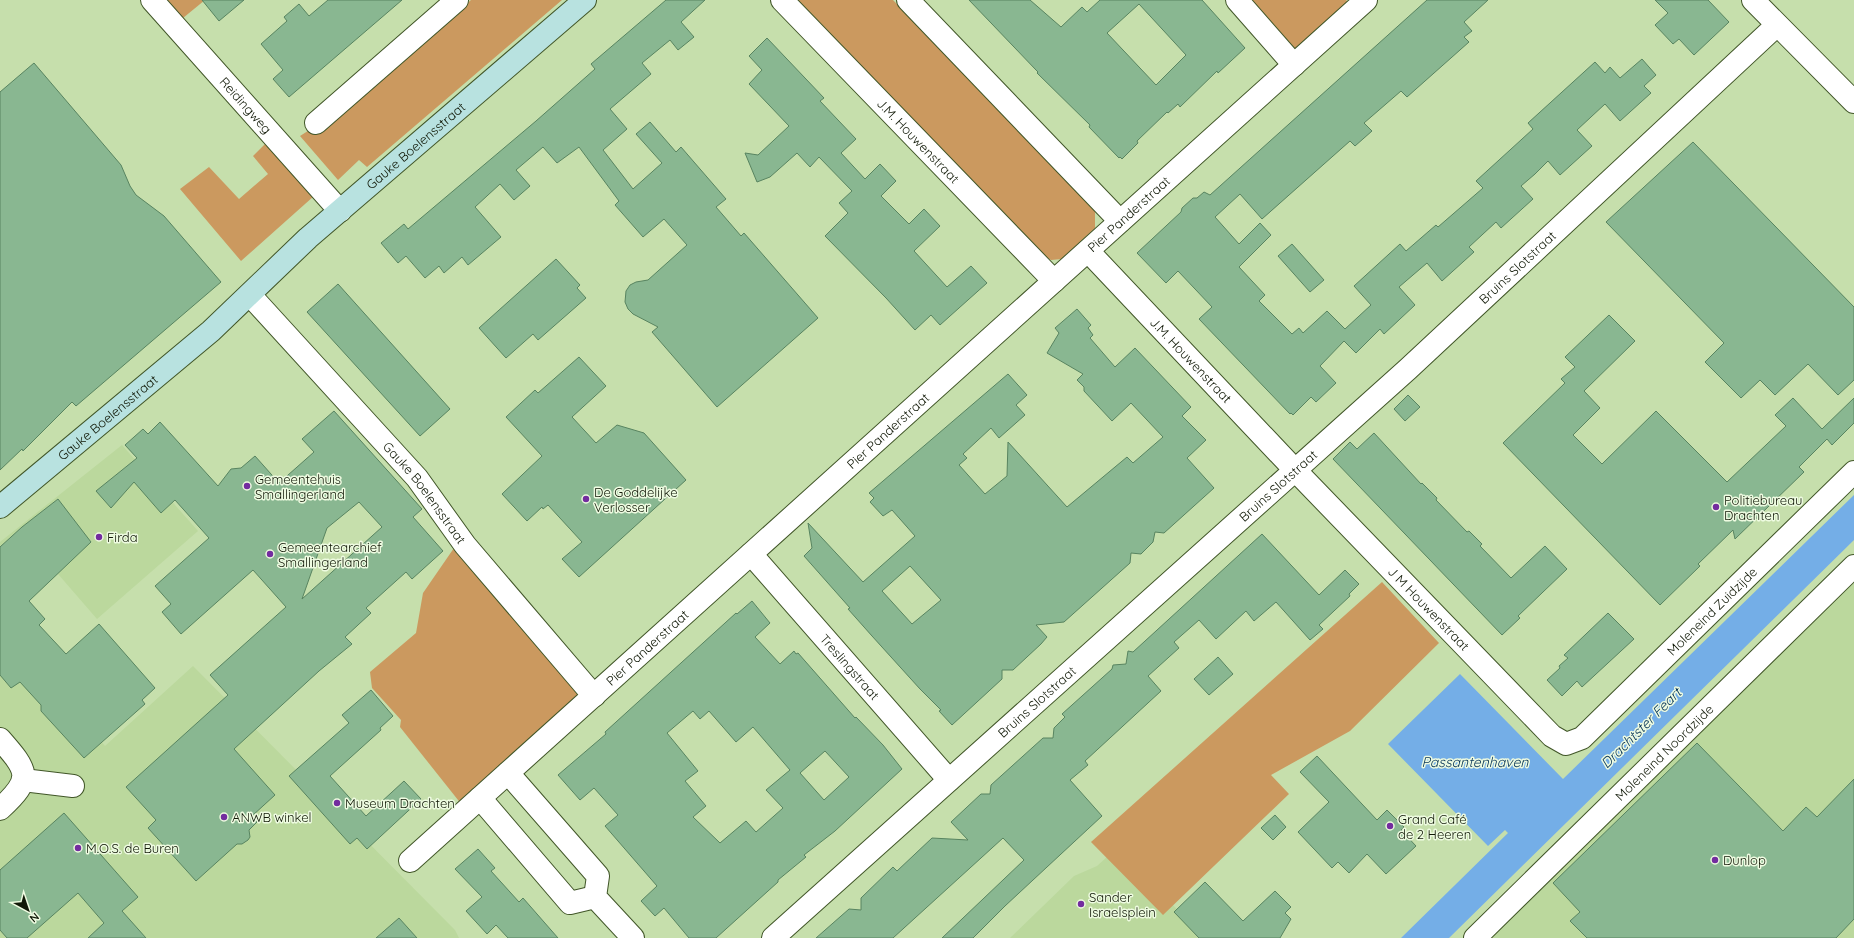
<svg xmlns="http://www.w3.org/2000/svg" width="1854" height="938" viewBox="0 0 1854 938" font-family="Quicksand,sans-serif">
<rect width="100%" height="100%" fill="#c6dfac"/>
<!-- built -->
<g fill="#bbd89d">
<polygon points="122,445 198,531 97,619 58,574 4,625 105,746 193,666 455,930 459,938 0,938 0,542"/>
<polygon points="1854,582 1854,938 1490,938 1536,891"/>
<polygon points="1108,856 1133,864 1205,938 1010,938 1074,876 1097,866"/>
</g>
<!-- green -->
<g fill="#cb995f">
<polygon points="166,0 205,0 183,18"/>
<polygon points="471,0 562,0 367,167 359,160 338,180 300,136 311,129 318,134"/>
<polygon points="796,0 893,0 1095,209 1095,228 1062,259 1051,260 1041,254"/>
<polygon points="1228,0 1346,0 1352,7 1285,65"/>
<polygon points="267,142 314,196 241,261 180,189 209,167 239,199 268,174 253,156"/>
<polygon points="454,548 579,693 462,805 400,727 401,720 372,688 370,672 416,633 423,593"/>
<polygon points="1382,582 1439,643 1350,731 1271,775 1289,794 1163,915 1091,842"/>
</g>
<!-- water -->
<polygon fill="#74aee7" points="1854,495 1854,540 1449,938 1401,938 1508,833 1505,830 1488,846 1388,744 1460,674 1563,779"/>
<!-- building -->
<g fill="#89b791" stroke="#588460" fill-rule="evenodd">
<polygon points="202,0 244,0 219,21"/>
<polygon points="328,0 402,0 289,97 273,79 283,70 261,44 287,21 284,17 299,4 309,16"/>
<polygon points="666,0 705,0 681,22 694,37 678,50 670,40 642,63 651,74 610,109 627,129 603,150 633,189 662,163 636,134 650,122 676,152 681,147 726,199 716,207 741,236 744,233 818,318 717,407 652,332 658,327 633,314 628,309 625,302 626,291 630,285 636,282 648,280 687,245 664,219 643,237 615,205 619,201 579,147 557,163 543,147 516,170 530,186 514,200 500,184 475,207 501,237 468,265 462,257 444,273 439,266 425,278 406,256 398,263 381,243 404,224 408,229 536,121 595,69 591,64"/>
<path d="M 969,0 L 1030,0 L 1061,27 L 1082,7 L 1087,12 L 1100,0 L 1202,0 L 1245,48 L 1218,73 L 1217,71 L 1180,107 L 1178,104 L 1168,113 L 1167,112 L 1137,141 L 1138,143 L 1122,159 L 1120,157 L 1119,158 L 1089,127 L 1090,125 L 1037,73 L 1038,72 L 1036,70 ZM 1139,4 L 1186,55 L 1156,85 L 1107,33 Z"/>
<polygon points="1427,0 1488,0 1464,22 1472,31 1464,37 1469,42 1407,97 1401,91 1364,123 1372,131 1355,146 1350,141 1262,219 1240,194 1215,217 1239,244 1260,223 1271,235 1239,267 1265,295 1259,301 1292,334 1299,328 1303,333 1327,311 1345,329 1371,305 1354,286 1400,244 1406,251 1436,225 1438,227 1483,188 1476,181 1533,129 1528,123 1595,62 1605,73 1610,67 1620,78 1642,59 1656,75 1644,86 1651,93 1620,121 1605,104 1577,130 1592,146 1560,175 1548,161 1535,174 1521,186 1533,199 1501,228 1496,222 1469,247 1474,252 1442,281 1427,263 1399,287 1415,305 1384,334 1380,329 1356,353 1344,341 1320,366 1336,383 1316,402 1311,397 1293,415 1291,413 1290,414 1199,319 1212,307 1178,271 1166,283 1137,253 1181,212 1182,208 1193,198 1197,198 1204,192 1210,195"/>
<polygon points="1655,0 1708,0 1729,22 1694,55 1679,39 1673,44 1655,25 1668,13"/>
<polygon points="767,38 824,98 820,101 856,139 841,153 865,179 880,164 896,181 881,196 909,224 924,209 940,226 914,251 947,287 971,266 987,283 940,325 931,315 915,330 886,298 825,236 848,213 839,203 852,191 819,157 810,167 797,153 770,177 757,182 745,153 758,155 789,126 749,84 762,70 749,56"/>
<polygon points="34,63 121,165 130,186 136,195 164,216 221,282 76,406 72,402 23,451 22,449 0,470 0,92"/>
<polygon points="1693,142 1854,307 1854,380 1838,395 1808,364 1775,395 1760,380 1741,398 1705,362 1724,343 1606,222"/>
<polygon points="1292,244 1324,280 1310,292 1278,256"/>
<polygon points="556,259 580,285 577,288 586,298 538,340 533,334 506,358 479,328"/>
<polygon points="338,284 450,409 420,436 307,312"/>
<path d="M 1077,309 L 1091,325 L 1088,328 L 1093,335 L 1090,338 L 1115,367 L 1135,348 L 1191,407 L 1182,416 L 1206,440 L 1187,458 L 1214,488 L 1164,533 L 1155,532 L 1153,542 L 1141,554 L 1131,553 L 1130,563 L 1064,622 L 1036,625 L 1047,637 L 1041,644 L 1013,670 L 1002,670 L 1002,679 L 952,725 L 939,711 L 941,710 L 920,689 L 872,636 L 848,609 L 850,608 L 804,556 L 812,548 L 808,523 L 863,582 L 915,536 L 892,510 L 883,516 L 870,502 L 874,498 L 869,493 L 1008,374 L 1027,395 L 1016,405 L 1025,415 L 999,438 L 991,428 L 963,454 L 967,458 L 959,465 L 985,494 L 1007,476 L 1008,442 L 1067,507 L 1127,457 L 1133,463 L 1163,437 L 1131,403 L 1112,421 L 1084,391 L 1084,387 L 1077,380 L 1083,374 L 1047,353 L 1059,333 L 1055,328 ZM 910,566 L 941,600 L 912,624 L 882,591 Z"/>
<polygon points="1609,315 1635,341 1584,391 1600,408 1573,435 1602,464 1656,411 1727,482 1786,426 1775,415 1793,398 1822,429 1854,398 1854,423 1832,445 1827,439 1799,467 1804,472 1735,539 1733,530 1698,564 1700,566 1660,605 1503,443 1565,383 1561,379 1575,367 1565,357"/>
<polygon points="579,357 606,386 572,417 596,443 617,425 644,433 686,480 579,577 562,559 582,542 548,505 543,509 542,507 527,521 502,494 542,456 506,417 535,390 538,393"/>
<polygon points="1408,395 1420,407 1405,421 1394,409"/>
<path d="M 334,411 L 422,509 L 413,517 L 443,551 L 412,579 L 406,572 L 366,608 L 371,613 L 345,637 L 352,644 L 319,671 L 234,749 L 275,795 L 252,816 L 257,822 L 249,830 L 250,837 L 248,840 L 242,844 L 237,844 L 196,881 L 148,828 L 156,820 L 126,787 L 228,695 L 210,675 L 286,607 L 253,570 L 181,634 L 162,612 L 171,604 L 155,586 L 209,538 L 175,500 L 161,513 L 134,482 L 111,508 L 96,491 L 137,458 L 125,445 L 143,429 L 148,434 L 160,422 L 218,486 L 231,469 L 241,468 L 255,456 L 279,483 L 314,452 L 302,439 ZM 359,502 L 382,527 L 302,599 L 327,528 Z"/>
<polygon points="1374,433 1421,484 1422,483 1437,498 1436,500 1467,532 1469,531 1482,544 1480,546 1511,578 1545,546 1567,569 1518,616 1520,618 1502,635 1333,459 1350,442 1357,449"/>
<polygon points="58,499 91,542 29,601 45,619 39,625 66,654 99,624 155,688 142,700 145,704 84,758 41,711 41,705 20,682 11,688 0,675 0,547 22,527"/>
<polygon points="1262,534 1319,595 1345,570 1359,584 1349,594 1350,596 1319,625 1323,629 1310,640 1276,602 1254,621 1246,611 1216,639 1199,620 1174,642 1179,648 1148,676 1161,691 1085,761 1088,765 1070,780 1102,816 1005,906 973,938 942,938 1024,860 1003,838 893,938 816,938 849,909 861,910 861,898 893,867 897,871 932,838 968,840 951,822 981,794 990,794 991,785 1043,738 1053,738 1054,728 1065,717 1062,714 1112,669 1113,665 1126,664 1128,651 1133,652"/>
<path d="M 752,601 L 770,623 L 755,637 L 780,664 L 794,651 L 796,654 L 798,653 L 855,718 L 856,717 L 883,745 L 902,769 L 835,831 L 804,855 L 806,857 L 778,880 L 778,882 L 716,938 L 689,938 L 664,908 L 655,916 L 641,901 L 657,886 L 605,826 L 618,815 L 594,788 L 580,800 L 558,775 L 606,734 L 605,732 L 736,613 L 737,614 ZM 693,711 L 700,719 L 709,711 L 736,742 L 753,727 L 790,770 L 766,790 L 783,808 L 756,832 L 746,821 L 720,843 L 693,817 L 706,806 L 685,781 L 698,771 L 667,733 ZM 825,751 L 849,777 L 824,800 L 800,773 Z"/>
<polygon points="1608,613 1634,639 1582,687 1577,681 1562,696 1547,680 1560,668 1559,666 1568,658 1564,655"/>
<polygon points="1218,657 1233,674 1209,695 1194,679"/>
<polygon points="371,690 393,716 380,728 381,730 330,776 366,816 404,781 421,799 367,849 357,838 350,844 289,776 349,723 342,715"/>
<polygon points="1697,743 1783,831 1806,807 1817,817 1854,779 1854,919 1836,938 1587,938 1570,921 1580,912 1553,883"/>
<polygon points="1317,756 1377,820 1387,810 1404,827 1401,830 1416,846 1386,874 1367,854 1349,873 1338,862 1332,868 1298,832 1329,802 1300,772"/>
<polygon points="64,813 138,897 122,911 146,938 88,938 104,923 78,893 27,938 7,938 0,930 0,870"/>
<polygon points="1275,815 1286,827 1273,840 1261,828"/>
<polygon points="478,849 495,868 491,871 519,902 523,898 558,938 508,938 496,925 487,934 466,911 482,897 455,869"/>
<polygon points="1205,882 1243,921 1275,891 1291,907 1285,913 1291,919 1280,938 1199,938 1174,912"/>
<polygon points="399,918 417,938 376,938"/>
</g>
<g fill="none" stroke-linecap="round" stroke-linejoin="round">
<defs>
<g id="minor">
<path id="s1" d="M 152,0 L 340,211"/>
<path id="s2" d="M 782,0 L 1054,281"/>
<polyline points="908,0 1120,221"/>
<polyline points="1237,0 1294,65"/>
<polyline points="1753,0 1854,102"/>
<polyline points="316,123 457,0"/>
<path id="s3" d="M 1088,251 L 1295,470 L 1552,736 L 1566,744 L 1582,738 L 1854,472"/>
<path id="s4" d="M 250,295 L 417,478 L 465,545 L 594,696"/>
<path id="s5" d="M 751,554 L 949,780"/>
<path d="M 0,739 C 28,771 34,778 0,809"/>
<polyline points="508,773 598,876 595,897 633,938"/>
<polyline points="23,780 73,786"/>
<polyline points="480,798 570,903 595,897"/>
<path id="s6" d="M 410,861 L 1366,0"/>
<path id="s7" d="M 773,938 L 1408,369 L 1777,25"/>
<path id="s8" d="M 1475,938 L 1854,566"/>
</g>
<g id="secondary">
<path id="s9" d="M 0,507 L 211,331 L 308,238 L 585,0"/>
</g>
</defs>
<!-- minor casing -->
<use href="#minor" stroke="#415628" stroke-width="24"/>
<!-- secondary casing -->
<use href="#secondary" stroke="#415628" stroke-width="24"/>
<!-- minor -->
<use href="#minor" stroke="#fff" stroke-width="22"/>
<!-- secondary -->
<use href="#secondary" stroke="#b8e2e0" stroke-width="22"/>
</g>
<!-- markers -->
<g fill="#732c9f" stroke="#eefbe1" stroke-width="1.5">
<circle cx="247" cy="486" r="4"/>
<circle cx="586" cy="499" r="4"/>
<circle cx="1716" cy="507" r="4"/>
<circle cx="99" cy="537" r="4"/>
<circle cx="270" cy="554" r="4"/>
<circle cx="337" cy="803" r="4"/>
<circle cx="224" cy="817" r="4"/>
<circle cx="1390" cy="826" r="4"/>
<circle cx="78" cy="848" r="4"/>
<circle cx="1715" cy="860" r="4"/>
<circle cx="1081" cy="904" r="4"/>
</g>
<g text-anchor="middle" stroke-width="3" stroke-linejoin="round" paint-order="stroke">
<!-- street labels -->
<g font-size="13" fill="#101806" stroke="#eefbe1">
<text dy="5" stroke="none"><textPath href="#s1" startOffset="141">Reidingweg</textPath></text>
<text dy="5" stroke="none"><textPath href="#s2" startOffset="196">J.M. Houwenstraat</textPath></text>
<text dy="5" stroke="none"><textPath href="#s9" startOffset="551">Gauke Boelensstraat</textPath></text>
<text dy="5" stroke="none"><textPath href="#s6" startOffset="967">Pier Panderstraat</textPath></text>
<text dy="5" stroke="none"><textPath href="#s7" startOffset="1002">Bruins Slotstraat</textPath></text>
<text dy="5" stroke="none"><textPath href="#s3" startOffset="150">J.M. Houwenstraat</textPath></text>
<text dy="5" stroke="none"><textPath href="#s9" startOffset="140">Gauke Boelensstraat</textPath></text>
<text dy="5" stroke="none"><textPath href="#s6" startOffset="643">Pier Panderstraat</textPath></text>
<text dy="5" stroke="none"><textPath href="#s7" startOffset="678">Bruins Slotstraat</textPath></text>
<text dy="5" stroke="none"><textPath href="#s4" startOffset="264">Gauke Boelensstraat</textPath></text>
<text dy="5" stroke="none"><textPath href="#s3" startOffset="494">J M Houwenstraat</textPath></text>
<text dy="5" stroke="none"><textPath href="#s3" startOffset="886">Moleneind Zuidzijde</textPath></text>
<text dy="5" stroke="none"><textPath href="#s6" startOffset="319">Pier Panderstraat</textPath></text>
<text dy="5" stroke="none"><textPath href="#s5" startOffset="150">Treslingstraat</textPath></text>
<text dy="5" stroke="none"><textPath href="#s7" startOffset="354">Bruins Slotstraat</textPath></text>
<text dy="5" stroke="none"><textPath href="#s8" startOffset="265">Moleneind Noordzijde</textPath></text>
</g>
<!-- poi labels -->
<g font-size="13" fill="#101806" stroke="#eefbe1" text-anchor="start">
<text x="255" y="484">Gemeentehuis<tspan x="255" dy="15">Smallingerland</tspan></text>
<text x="594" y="497">De Goddelijke<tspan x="594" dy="15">Verlosser</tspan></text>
<text x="1724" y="505">Politiebureau<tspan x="1724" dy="15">Drachten</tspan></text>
<text x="107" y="542">Firda</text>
<text x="278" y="552">Gemeentearchief<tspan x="278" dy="15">Smallingerland</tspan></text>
<text x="345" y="808">Museum Drachten</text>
<text x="232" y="822">ANWB winkel</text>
<text x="1398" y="824">Grand Café<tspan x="1398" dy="15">de 2 Heeren</tspan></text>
<text x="86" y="853">M.O.S. de Buren</text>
<text x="1723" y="865">Dunlop</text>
<text x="1089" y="902">Sander<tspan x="1089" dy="15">Israelsplein</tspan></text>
</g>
<!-- water labels -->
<g font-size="14" font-style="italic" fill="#053256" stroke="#eefbe1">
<text transform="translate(1641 728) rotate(-45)" y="5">Drachtster Feart</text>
<text x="1475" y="767">Passantenhaven</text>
</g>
</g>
<!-- north arrow -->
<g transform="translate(28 910) rotate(140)" stroke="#eefbe1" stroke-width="3" paint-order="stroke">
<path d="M0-3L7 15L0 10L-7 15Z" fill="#101806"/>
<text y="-6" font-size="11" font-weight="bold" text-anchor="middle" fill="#101806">N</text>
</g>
</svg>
